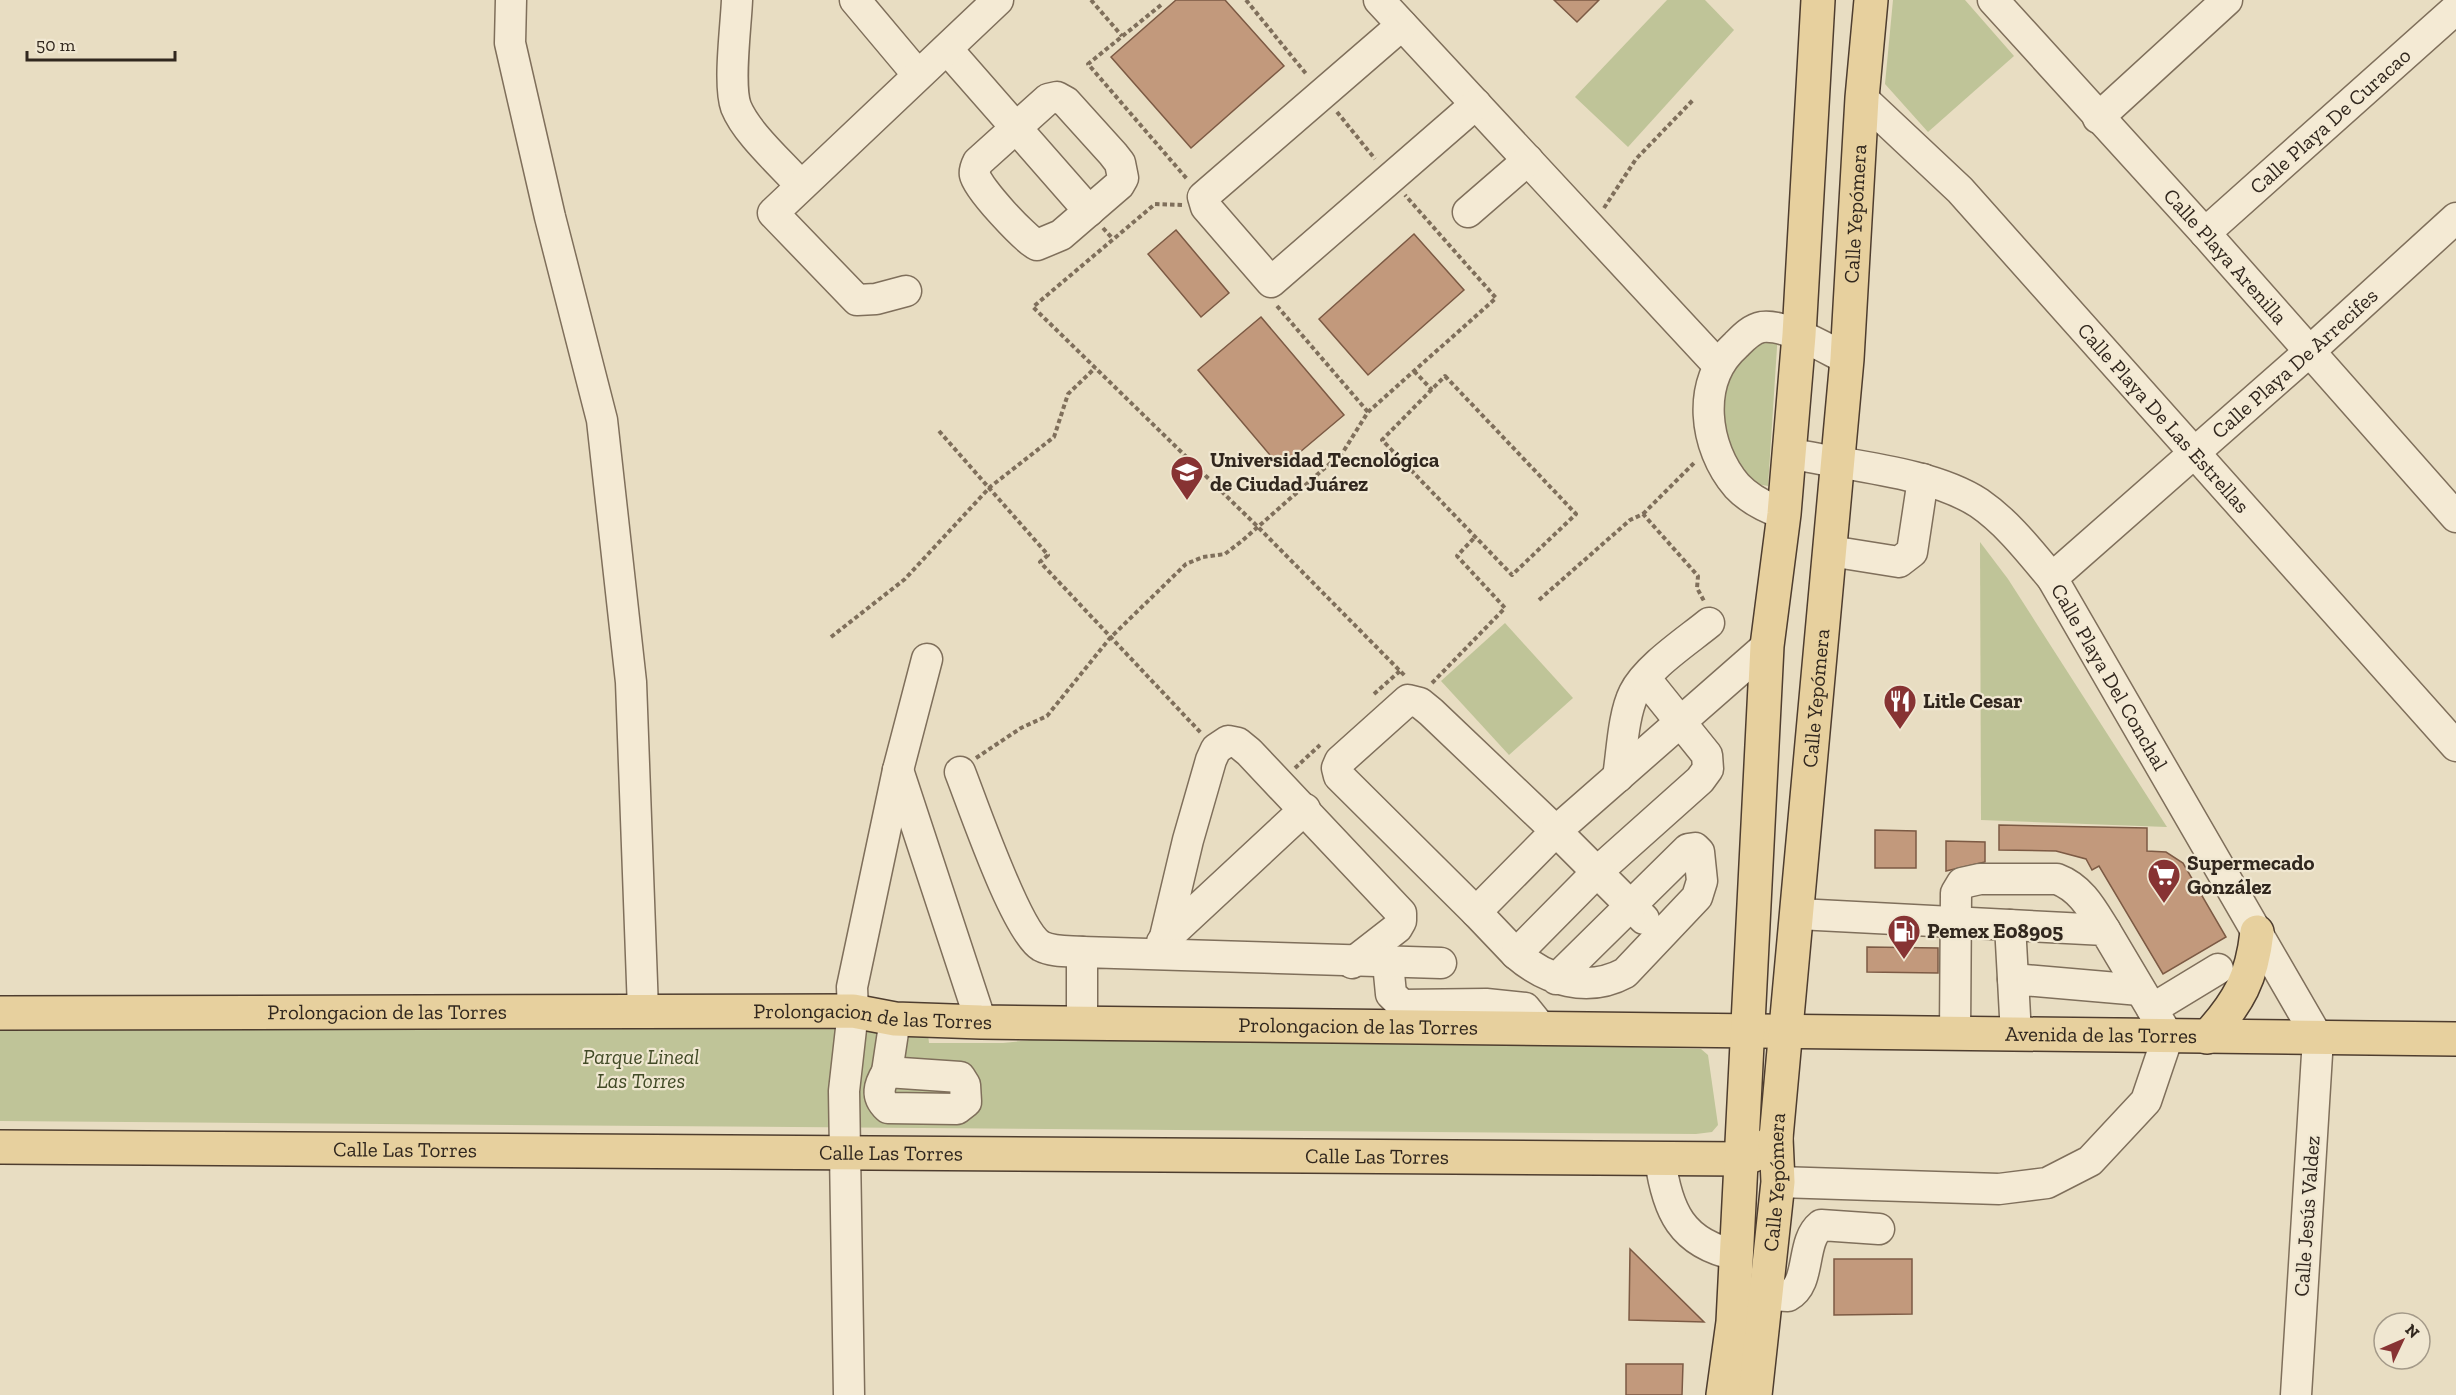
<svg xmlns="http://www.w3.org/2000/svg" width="2456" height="1395" viewBox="0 0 2456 1395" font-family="'Zilla Slab',serif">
<rect width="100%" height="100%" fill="#e8ddc2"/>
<!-- green -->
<g fill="#bfc498">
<polygon points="1667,0 1705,0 1734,30 1628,147 1575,97"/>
<polygon points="1893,0 1965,0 2014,56 1928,132 1885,84"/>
<path d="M 1778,332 L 1768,486 L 1750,483 C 1718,443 1710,403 1742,360 C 1746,355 1749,349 1754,345 C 1760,340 1771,336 1778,332 Z"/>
<polygon points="1980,542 2008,579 2167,827 1981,820"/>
<polygon points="1505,623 1573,698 1509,755 1441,681"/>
<polygon points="0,1018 927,1026 929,1043 1003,1043 1106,1032 1701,1049 1708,1055 1718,1125 1712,1132 1696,1134 0,1121"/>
</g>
<!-- building -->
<g fill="#c2997c" stroke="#7c5a44" stroke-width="1.5">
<polygon points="1176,0 1225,0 1284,66 1191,148 1111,57"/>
<polygon points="1554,0 1599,0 1577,22"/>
<polygon points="1176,230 1229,293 1201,317 1148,254"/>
<polygon points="1414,234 1464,290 1368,375 1319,319"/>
<polygon points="1261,317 1344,415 1281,468 1198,370"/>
<polygon points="1999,825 2147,828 2147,851 2166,852 2183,863 2226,937 2163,974 2099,866 2092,870 2086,859 2056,851 1999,850"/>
<polygon points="1875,830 1916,831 1916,868 1875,868"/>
<polygon points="1946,841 1985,842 1985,862 1946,871"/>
<polygon points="1867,947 1938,948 1938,973 1867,972"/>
<polygon points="1630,1249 1704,1322 1629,1320"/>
<polygon points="1834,1259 1912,1259 1912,1314 1834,1315"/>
<polygon points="1626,1364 1683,1364 1682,1395 1626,1395"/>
</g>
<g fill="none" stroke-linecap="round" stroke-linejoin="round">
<defs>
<g id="minor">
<polyline points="511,0 510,43 550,217 602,420 631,682 643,1010"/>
<path d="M 737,0 C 736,26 728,85 736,107 C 747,134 782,164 801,186"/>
<polyline points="855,0 918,75"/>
<polyline points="1379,0 1718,365"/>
<path id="s1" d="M 1993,0 L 2205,233 L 2456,517"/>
<polyline points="1402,25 1203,197 1206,207 1271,282 1476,104"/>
<polyline points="947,49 1089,211"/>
<path d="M 1057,97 L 1066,102 L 1113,154 L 1120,163 L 1123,178 L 1119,185 L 1061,235 L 1037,245 C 1026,240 977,188 975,175 C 974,171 976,166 978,162 L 1048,99 Z"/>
<path id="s2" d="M 1862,98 L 1960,190 L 2456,746"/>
<polyline points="2098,118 2227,0"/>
<polyline points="1468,212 1528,160"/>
<path id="s3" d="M 2205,233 L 2456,9"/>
<polyline points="906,291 876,299 857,300 773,213 998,0"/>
<path id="s4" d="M 1789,453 C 1846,466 1930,471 1979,503 C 2008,523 2030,552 2052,578 L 2318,1038 L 2296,1395"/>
<path d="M 1784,514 C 1767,508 1750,500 1737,486 C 1704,448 1695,381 1736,345 C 1743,338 1751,329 1762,327 C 1786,324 1825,348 1847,359"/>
<polyline points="1830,551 1899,562 1912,552 1923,479"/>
<path id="s5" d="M 2052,578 L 2310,351 L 2456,218"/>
<polygon points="1408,700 1420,703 1431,712 1556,831 1476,912 1339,776 1337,768 1340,761"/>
<polyline points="898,770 981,1022"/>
<path d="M 960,772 C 973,805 1016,931 1041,946 C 1052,952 1069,951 1082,952"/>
<path d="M 1618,777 C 1622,752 1623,715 1634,693 C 1646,668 1687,641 1709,623"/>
<polyline points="1476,912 1516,954 1597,872 1700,780 1708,769 1707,755 1645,678"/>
<polyline points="1644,919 1556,831 1767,646"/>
<polyline points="2010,925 2013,979"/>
<polyline points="1164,941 1188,840 1211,760 1216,749 1228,741 1238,743 1249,752 1401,913 1401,921 1397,928 1352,963"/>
<polyline points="1162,942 1305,809"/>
<path d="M 1516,954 C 1547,981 1588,993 1625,973 L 1697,897 L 1702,881 L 1699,852 L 1695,848 L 1688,849 L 1556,979"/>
<polyline points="1388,963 1391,994 1402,1005 1486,1004 1525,1008 1542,1029"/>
<polyline points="2152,1009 2218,969"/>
<polyline points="1082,1023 1082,952 1441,963"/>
<path d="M 1955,1034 L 1956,893 L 1962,883 L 1980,879 L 2057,879 C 2081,888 2092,909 2105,930"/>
<polyline points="2016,1035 2013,979 2140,990"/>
<path d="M 887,1072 L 960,1077 L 965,1085 L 966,1102 L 957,1109 L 888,1108 C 875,1096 879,1085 887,1072 Z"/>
<polyline points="887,1072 895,1019"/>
<path d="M 1660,1159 C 1667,1210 1681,1244 1737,1255"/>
<polyline points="1778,1182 1999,1189 2047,1183 2090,1161 2146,1101 2168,1036 2105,930 1798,914"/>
<path d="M 1767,1295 L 1788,1296 C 1812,1283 1800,1242 1821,1225 L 1879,1229"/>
<polyline points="849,1395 844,1091 853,1011 852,987 898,770 927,659"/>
</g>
<g id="major">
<path id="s6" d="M 0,1013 L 853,1011 L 895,1019 L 981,1022 L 2456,1039"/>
<path d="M 2207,1037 C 2239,1002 2252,978 2257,932"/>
<path id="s7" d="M 0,1147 L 1743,1159 L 1761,1152 L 1776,1138"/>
<polyline points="1723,1395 1733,1322 1767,646 1784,514 1799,335 1818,0"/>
<path id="s8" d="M 1755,1395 L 1778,1182 L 1776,1138 L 1847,359 L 1862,98 L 1871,0"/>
</g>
</defs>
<!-- minor casing -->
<use href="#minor" stroke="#7f6f5b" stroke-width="33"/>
<!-- major casing -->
<use href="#major" stroke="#4e3d2f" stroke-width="36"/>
<!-- path -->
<g stroke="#7f6f5b" stroke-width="4" stroke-dasharray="4.5 3" stroke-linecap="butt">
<polyline points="1091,0 1122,36"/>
<polyline points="1246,0 1307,75"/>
<polyline points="1161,5 1088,64 1187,179"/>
<polyline points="1337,112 1375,159"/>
<polyline points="1182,205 1155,204 1033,307 1257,526 1406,677"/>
<polyline points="1604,208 1636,159 1693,100"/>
<polyline points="1103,228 1113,239"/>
<polyline points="1277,306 1368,412"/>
<polyline points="1414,371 1432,390"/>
<polygon points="1445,376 1576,514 1512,575 1382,440"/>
<polyline points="939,431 1048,555 1040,562 1201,733"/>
<polyline points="1643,514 1695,462"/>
<polyline points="1539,600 1630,520 1643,514 1698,576 1697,588 1704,601"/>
<polyline points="831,637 905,579 990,487 1054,437 1068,394 1095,368"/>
<polyline points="1432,683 1505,608 1457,556 1475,537"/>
<polyline points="1374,694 1400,671"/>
<polyline points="976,758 1021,728 1047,716 1110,638 1186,564 1203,557 1225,554 1243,540 1343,452 1368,412 1496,298 1405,195"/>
<polyline points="1295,768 1320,745"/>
</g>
<!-- minor -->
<use href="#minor" stroke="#f4ead4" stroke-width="30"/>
<!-- major -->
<use href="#major" stroke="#e7d09e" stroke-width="33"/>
</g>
<!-- icons -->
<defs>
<symbol id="university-pin" viewBox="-11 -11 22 30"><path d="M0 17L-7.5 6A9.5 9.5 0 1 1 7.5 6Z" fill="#873333" stroke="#f0e7d1"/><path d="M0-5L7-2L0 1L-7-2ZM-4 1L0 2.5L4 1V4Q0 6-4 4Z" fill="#fff"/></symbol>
<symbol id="restaurant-pin" viewBox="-11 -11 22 30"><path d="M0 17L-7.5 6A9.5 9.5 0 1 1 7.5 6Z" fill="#873333" stroke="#f0e7d1"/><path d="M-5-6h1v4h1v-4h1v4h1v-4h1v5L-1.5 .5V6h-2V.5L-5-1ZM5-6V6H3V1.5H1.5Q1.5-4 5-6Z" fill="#fff"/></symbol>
<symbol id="supermarket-pin" viewBox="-11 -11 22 30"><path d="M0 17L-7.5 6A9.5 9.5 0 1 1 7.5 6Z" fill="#873333" stroke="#f0e7d1"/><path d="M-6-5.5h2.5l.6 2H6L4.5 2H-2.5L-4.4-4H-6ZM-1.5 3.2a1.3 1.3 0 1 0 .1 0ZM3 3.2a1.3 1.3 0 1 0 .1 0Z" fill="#fff"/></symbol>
<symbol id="fuel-pin" viewBox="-11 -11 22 30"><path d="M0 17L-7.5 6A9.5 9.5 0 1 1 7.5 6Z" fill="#873333" stroke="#f0e7d1"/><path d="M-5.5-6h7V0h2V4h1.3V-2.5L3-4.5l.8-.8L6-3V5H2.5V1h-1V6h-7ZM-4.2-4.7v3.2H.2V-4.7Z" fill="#fff"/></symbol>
</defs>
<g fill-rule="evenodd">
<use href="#university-pin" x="1168" y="453" width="38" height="52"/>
<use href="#restaurant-pin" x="1881" y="682" width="38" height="52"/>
<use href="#supermarket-pin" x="2145" y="856" width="38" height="52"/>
<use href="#fuel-pin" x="1885" y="912" width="38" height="52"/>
</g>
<g text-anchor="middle" stroke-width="4.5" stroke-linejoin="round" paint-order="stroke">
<!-- street labels -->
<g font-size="21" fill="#31271e" stroke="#f0e7d1">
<text dy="7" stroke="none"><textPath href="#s3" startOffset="168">Calle Playa De Curacao</textPath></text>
<text dy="7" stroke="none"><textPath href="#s8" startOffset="1186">Calle Yepómera</textPath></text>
<text dy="7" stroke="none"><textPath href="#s1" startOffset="346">Calle Playa Arenilla</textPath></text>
<text dy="7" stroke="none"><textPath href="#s5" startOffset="324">Calle Playa De Arrecifes</textPath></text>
<text dy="7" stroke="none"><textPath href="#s2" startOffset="440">Calle Playa De Las Estrellas</textPath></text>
<text dy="7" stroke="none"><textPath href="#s4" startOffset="417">Calle Playa Del Conchal</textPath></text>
<text dy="7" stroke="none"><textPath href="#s8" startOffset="700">Calle Yepómera</textPath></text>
<text dy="7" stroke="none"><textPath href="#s6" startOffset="387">Prolongacion de las Torres</textPath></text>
<text dy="7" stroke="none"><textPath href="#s6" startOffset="873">Prolongacion de las Torres</textPath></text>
<text dy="7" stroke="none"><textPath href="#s6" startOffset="1359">Prolongacion de las Torres</textPath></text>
<text dy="7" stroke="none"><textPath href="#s6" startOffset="2102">Avenida de las Torres</textPath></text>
<text dy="7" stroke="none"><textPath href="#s7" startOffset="405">Calle Las Torres</textPath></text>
<text dy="7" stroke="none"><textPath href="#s7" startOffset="891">Calle Las Torres</textPath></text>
<text dy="7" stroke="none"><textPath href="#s7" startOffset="1377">Calle Las Torres</textPath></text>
<text dy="7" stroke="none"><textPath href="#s8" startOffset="214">Calle Yepómera</textPath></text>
<text transform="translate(2307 1216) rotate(-86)" y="7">Calle Jesús Valdez</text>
</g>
<!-- poi labels -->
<g font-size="21" font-weight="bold" fill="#31271e" stroke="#f0e7d1" text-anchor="start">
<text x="1210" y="467">Universidad Tecnológica<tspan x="1210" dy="24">de Ciudad Juárez</tspan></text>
<text x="1923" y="708">Litle Cesar</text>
<text x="2187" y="870">Supermecado<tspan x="2187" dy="24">González</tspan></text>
<text x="1927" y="938">Pemex E08905</text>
</g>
<!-- park labels -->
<g font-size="21" font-style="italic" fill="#424b27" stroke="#f0e7d1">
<text x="641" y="1064">Parque Lineal<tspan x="641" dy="24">Las Torres</tspan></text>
</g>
</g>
<!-- north arrow -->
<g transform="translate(2402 1341) rotate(46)"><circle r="28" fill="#f0e7d1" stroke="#a49a89" stroke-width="1.5"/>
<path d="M0-4.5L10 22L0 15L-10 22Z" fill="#873333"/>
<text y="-9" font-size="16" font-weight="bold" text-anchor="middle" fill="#31271e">N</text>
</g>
<!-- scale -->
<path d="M27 51v9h148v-9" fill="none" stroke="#31271e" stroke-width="3"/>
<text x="36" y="51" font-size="18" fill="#31271e" stroke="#f0e7d1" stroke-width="4.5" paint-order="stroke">50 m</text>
</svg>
